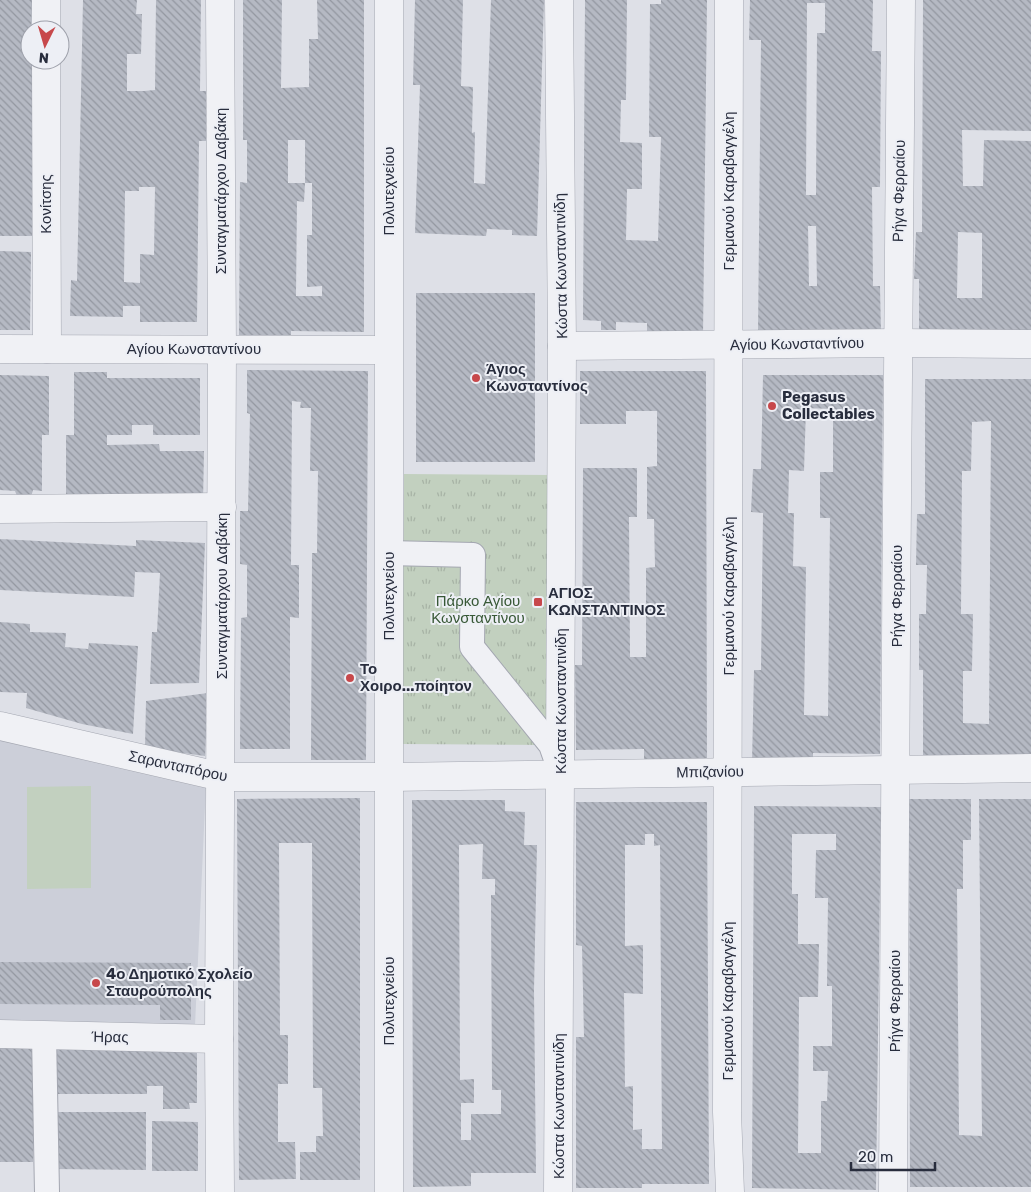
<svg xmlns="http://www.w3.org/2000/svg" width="1031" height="1192" viewBox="0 0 1031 1192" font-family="Rubik,sans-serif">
<defs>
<pattern id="park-tufts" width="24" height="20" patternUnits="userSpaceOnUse" patternTransform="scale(1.25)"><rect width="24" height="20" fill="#c2d0bf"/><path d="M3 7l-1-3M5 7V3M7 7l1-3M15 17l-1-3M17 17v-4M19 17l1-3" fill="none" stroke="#a7b3a5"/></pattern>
<pattern id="building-back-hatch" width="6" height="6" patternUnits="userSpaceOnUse" patternTransform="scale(1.25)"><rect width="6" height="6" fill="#b5b9c3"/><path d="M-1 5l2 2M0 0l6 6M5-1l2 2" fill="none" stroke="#9397a0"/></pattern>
</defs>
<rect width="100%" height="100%" fill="#dee0e7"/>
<!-- built -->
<polygon fill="#cccfd9" points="0,739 206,784 195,1026 0,1025"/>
<!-- green -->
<polygon fill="#c2d0bf" points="91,786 91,888 27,889 27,787"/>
<!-- park -->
<polygon fill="url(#park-tufts)" points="404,474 553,475 551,745 402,744"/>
<!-- building -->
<g fill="url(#building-back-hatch)" fill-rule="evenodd">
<polygon points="0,0 32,0 30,60 35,60 32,236 0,236"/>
<path d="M 83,0 L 137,0 L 136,14 L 142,14 L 141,54 L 127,54 L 127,91 L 144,91 L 155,90 L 156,0 L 201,0 L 200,91 L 206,91 L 206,141 L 199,141 L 197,322 L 140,322 L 140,306 L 123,306 L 123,317 L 70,316 L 71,280 L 77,281 ZM 139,187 L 155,187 L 154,255 L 140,254 L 140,283 L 124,282 L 125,191 L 139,191 Z"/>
<path d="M 243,0 L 282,0 L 281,88 L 309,87 L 309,39 L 318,39 L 317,0 L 364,0 L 364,332 L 291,331 L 291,335 L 239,335 L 240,182 L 247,183 L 247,140 L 243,140 ZM 288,140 L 305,140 L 305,183 L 288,183 ZM 305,183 L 312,183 L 312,235 L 307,235 L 307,287 L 322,286 L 322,296 L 296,296 L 297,201 L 304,202 Z"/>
<polygon points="415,0 463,0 461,86 473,87 472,133 475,132 474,183 485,184 491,0 544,0 537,236 512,235 512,230 487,229 486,236 415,233 420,85 413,85"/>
<polygon points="585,0 627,0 626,100 621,100 620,142 642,143 642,189 627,189 626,240 658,241 661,137 649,137 650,4 661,4 661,0 707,0 703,335 647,335 647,323 616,322 616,330 601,330 601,321 583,320"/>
<path d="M 750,0 L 873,0 L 872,51 L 881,51 L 880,187 L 872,187 L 873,286 L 880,286 L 881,333 L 758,333 L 761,40 L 749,40 ZM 807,3 L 825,3 L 825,33 L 817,33 L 816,195 L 806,195 ZM 808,226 L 816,226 L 817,286 L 809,286 Z"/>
<path d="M 923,0 L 1031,0 L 1031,131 L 962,130 L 963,186 L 983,186 L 984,140 L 1031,141 L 1031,335 L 919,334 L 919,279 L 914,279 L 916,232 L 922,232 ZM 958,232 L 982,233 L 982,298 L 957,298 Z"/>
<polygon points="0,251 31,252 30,330 0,330"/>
<rect x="416" y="293" width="119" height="169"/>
<polygon points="247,370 368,371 366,760 311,760 312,553 317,553 318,471 310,471 311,408 300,408 301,402 292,401 291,565 299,565 299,618 290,617 290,749 240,749 241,618 247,617 247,565 240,564 240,511 248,511 250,414 247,413"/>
<polygon points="580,371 706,371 707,759 644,760 644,749 576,750 575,665 582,665 583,468 637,468 637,517 629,517 630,657 646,657 646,568 655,567 654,519 647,519 647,467 657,466 657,411 626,411 626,424 580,424"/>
<polygon points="74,372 107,372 107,378 200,378 200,435 153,435 153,425 132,425 132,435 107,435 107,445 159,444 160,451 204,451 203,502 66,496 66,435 74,435"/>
<polygon points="0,375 49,376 49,435 42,435 42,491 33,490 31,497 17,496 15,491 0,490"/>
<path d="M 763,375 L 883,375 L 880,754 L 813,753 L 813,765 L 752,763 L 754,670 L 761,670 L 763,513 L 751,512 L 753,469 L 761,469 ZM 806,408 L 833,409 L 833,472 L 820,472 L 820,518 L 830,518 L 828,716 L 804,715 L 806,567 L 793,566 L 794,513 L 788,513 L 789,470 L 804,471 Z"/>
<path d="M 925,379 L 1031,379 L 1031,757 L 923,755 L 923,670 L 919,670 L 919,614 L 926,614 L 927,565 L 916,565 L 917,514 L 925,514 ZM 991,421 L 989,724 L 963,723 L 963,671 L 972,671 L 973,614 L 961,614 L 962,471 L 971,471 L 972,422 Z"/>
<polygon points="0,539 136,546 136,540 205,543 199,683 150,684 152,632 157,632 160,573 135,572 134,597 0,590"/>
<polygon points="0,622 30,624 30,632 66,633 65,647 88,649 89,643 138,646 133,734 82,724 26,708 27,693 0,692"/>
<polygon points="208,693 205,756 145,748 146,701"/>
<polygon points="360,798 360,1180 300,1180 300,1152 316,1152 316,1136 323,1136 322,1088 313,1088 312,843 279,843 280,1035 288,1035 288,1084 278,1084 278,1142 295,1142 296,1179 239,1180 237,799"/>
<polygon points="909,799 971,799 971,840 963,840 963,889 957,889 959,1135 982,1136 979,799 1031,799 1031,1187 910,1187"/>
<path d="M 412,800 L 505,800 L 505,811 L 525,812 L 524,845 L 537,845 L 534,990 L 536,1173 L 471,1173 L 471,1186 L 413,1187 ZM 483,844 L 482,879 L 495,879 L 495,895 L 491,895 L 492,1090 L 501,1090 L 501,1114 L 471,1114 L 471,1140 L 461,1140 L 461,1103 L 474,1103 L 474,1079 L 460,1080 L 459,845 Z"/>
<path d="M 576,802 L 707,802 L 709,1184 L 642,1184 L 642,1188 L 576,1188 L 576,1037 L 584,1037 L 582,946 L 576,945 ZM 645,834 L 654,834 L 654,846 L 660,845 L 662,1149 L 642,1149 L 642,1129 L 633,1130 L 633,1086 L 625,1087 L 624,993 L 643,994 L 643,945 L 625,946 L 625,845 L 645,845 Z"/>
<path d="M 754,806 L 881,807 L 876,1190 L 752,1188 ZM 792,834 L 836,834 L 836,850 L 816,850 L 815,898 L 828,898 L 827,986 L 832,986 L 832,1046 L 813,1046 L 813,1071 L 828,1071 L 827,1101 L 821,1101 L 821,1153 L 798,1153 L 799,997 L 818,997 L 819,944 L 798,944 L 798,894 L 792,894 Z"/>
<polygon points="0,962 191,963 191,1020 160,1020 160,1005 0,1004"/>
<rect x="0" y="1048" width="33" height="114"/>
<polygon points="52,1048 197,1049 197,1103 189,1103 190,1109 163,1109 163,1086 147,1086 147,1094 52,1094"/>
<polygon points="52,1112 146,1112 146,1170 52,1169"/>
<polygon points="152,1121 198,1122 198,1171 152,1171"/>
</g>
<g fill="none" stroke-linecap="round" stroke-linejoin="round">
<defs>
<g id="pedestrian">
<polyline points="388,553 473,555 472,647 551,745 559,768"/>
<polyline points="44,1035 47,1192"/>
</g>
<g id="minor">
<polyline points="46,0 46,30"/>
<polyline points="220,0 222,349 219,1039 220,1192"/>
<polyline points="729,0 727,1112 730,1192"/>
<polyline points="46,60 47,349"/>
<polyline points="562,346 897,343 1031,344"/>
<polyline points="0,509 222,507"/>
<polyline points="0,726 222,777 390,777"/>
<polyline points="0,1034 219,1039"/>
<path d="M 893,1192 C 896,795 896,397 901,0"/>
</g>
<g id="tertiary">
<polyline points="0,349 388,350"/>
<polyline points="390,777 1031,768"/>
<polyline points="389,1192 389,0"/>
<polyline points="558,1192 562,346 559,0"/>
</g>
</defs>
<!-- pedestrian casing -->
<use href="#pedestrian" stroke="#a4a7b1" stroke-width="26"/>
<!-- minor casing -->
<use href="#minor" stroke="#a4a7b1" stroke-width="29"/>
<!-- tertiary casing -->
<use href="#tertiary" stroke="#a4a7b1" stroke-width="29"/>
<!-- pedestrian -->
<use href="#pedestrian" stroke="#f0f1f5" stroke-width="24"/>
<!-- minor -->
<use href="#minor" stroke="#f0f1f5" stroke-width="28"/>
<!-- tertiary -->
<use href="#tertiary" stroke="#f0f1f5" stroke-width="28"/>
</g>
<!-- markers -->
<g fill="#c7484b" stroke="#edeff5" stroke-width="2">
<circle cx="476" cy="378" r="5"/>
<circle cx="772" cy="406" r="5"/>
<rect x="533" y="597" width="10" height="10" rx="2.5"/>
<circle cx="350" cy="678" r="5"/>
<circle cx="96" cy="983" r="5"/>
</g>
<g text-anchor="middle" stroke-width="4" stroke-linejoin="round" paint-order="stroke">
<!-- street labels -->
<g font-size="15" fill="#282d3d" stroke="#edeff5">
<text transform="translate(221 191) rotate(-90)" y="5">Συνταγματάρχου Δαβάκη</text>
<text transform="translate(389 191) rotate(-90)" y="5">Πολυτεχνείου</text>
<text transform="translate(729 191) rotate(-90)" y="5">Γερμανού Καραβαγγέλη</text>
<text transform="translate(899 191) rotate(-89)" y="5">Ρήγα Φερραίου</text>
<text transform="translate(46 204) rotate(-90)" y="5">Κονίτσης</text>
<text transform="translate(561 266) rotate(-91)" y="5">Κώστα Κωνσταντινίδη</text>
<text transform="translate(797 344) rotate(-1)" y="5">Αγίου Κωνσταντίνου</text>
<text x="194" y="354">Αγίου Κωνσταντίνου</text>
<text transform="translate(222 596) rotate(-90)" y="5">Συνταγματάρχου Δαβάκη</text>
<text transform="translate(389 596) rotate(-90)" y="5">Πολυτεχνείου</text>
<text transform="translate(729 596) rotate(-90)" y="5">Γερμανού Καραβαγγέλη</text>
<text transform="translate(897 596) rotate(-90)" y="5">Ρήγα Φερραίου</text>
<text transform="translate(561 701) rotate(-90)" y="5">Κώστα Κωνσταντινίδη</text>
<text transform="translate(178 766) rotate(12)" y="5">Σαρανταπόρου</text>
<text transform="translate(710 772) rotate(-1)" y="5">Μπιζανίου</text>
<text transform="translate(389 1001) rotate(-90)" y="5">Πολυτεχνείου</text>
<text transform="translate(728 1001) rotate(-90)" y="5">Γερμανού Καραβαγγέλη</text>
<text transform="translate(895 1001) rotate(-90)" y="5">Ρήγα Φερραίου</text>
<text transform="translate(110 1037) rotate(1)" y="5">Ήρας</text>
<text transform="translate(559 1106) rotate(-90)" y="5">Κώστα Κωνσταντινίδη</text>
</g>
<!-- poi labels -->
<g font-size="15" font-weight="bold" fill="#282d3d" stroke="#edeff5" text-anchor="start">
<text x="486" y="374">Άγιος<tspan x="486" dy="17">Κωνσταντίνος</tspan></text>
<text x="782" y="402">Pegasus<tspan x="782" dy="17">Collectables</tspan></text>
<text x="548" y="598">ΑΓΙΟΣ<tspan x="548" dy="17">ΚΩΝΣΤΑΝΤΙΝΟΣ</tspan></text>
<text x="360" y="674">Το<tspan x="360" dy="17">Χοιρο...ποίητον</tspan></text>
<text x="106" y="979">4ο Δημοτικό Σχολείο<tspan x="106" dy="17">Σταυρούπολης</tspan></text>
</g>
<!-- park labels -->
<g font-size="15" fill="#385836" stroke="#edeff5">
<text x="478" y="606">Πάρκο Αγίου<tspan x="478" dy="17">Κωνσταντίνου</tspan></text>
</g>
</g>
<!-- north arrow -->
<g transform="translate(45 45) rotate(185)"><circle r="24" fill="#edeff5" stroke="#9ea1ab"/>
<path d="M0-4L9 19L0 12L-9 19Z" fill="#c7484b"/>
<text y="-8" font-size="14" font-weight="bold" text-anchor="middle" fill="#282d3d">N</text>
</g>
<!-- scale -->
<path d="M851 1162v8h84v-8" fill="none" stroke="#282d3d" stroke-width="2.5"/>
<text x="858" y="1162" font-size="15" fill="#282d3d" stroke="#edeff5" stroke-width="4" paint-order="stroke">20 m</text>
</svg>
